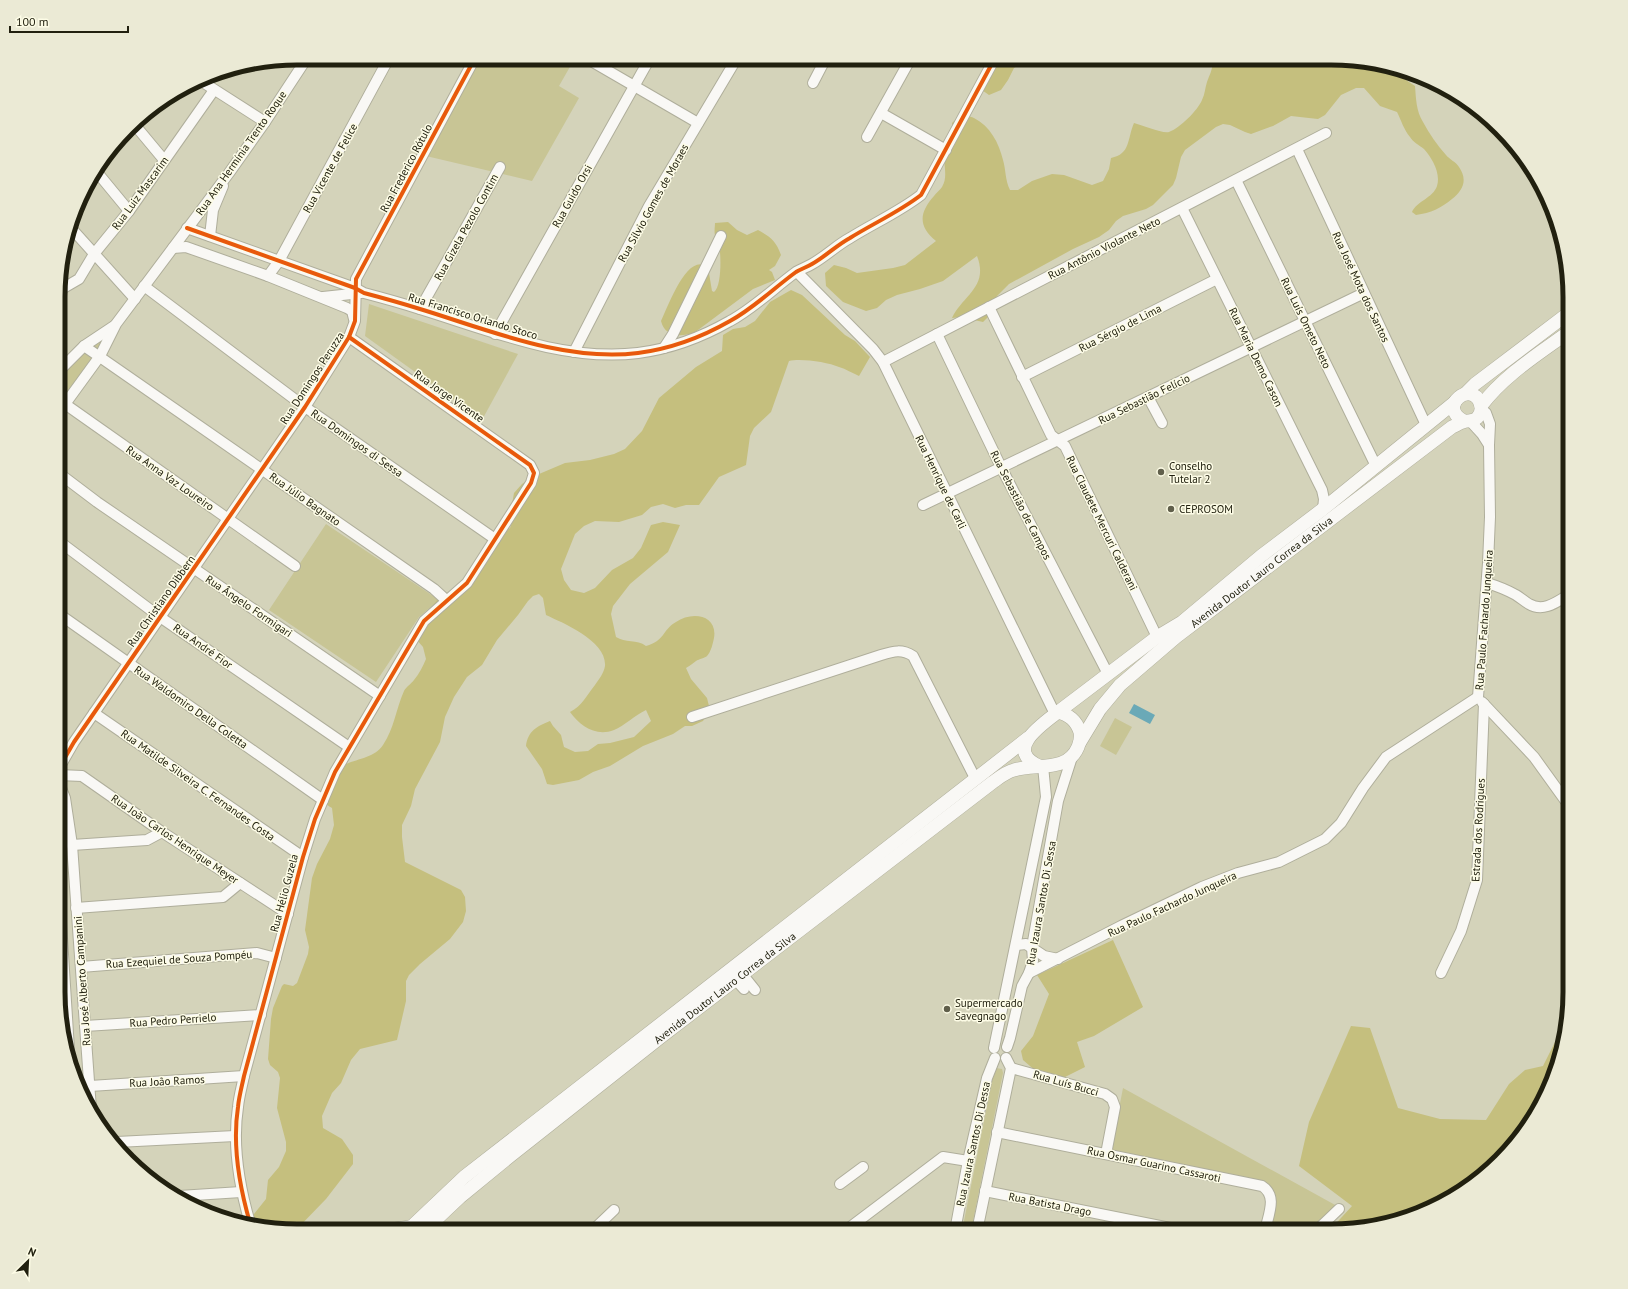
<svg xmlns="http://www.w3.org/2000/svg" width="1628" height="1289" viewBox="0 0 1628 1289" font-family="'PT Sans',sans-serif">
<rect width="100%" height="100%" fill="#d4d3ba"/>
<!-- green -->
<g fill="#c8c595">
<polygon points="481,58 575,58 559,86 579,98 532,181 426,156"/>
<polygon points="369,304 518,354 482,420 365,336"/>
<polygon points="105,335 97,356 60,404 60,378 84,350"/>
<polygon points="326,524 439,600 419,617 376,682 269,610"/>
<polygon points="1115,718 1132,727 1116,755 1100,746"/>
<polygon points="996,1068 1002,1069 1003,1073 971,1231 962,1231 994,1071"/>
<path d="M 1123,1088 L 1337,1206 L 1311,1231 L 1269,1231 C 1272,1216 1282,1194 1267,1184 L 1111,1150 Z"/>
</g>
<!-- forest -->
<g fill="#c5bf7e">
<polygon points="988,58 1028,58 1014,68 1008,80 1001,90 989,95 979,88 980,75"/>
<path d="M 1212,58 L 1347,59 L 1401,71 L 1400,76 L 1415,86 C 1416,98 1416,111 1423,122 C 1429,133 1437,145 1446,155 C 1449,159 1456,162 1459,167 C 1468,180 1463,190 1452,199 C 1441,208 1431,213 1416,215 L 1412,212 C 1417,201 1433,198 1437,186 C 1441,173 1432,158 1424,149 C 1419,145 1413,142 1410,137 C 1404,130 1401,120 1397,112 L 1380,106 L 1364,88 L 1356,88 L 1341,95 L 1325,115 L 1318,119 L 1291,116 L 1273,126 L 1251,134 L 1245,132 L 1230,125 L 1223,124 L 1216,127 L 1185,150 L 1181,157 L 1176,178 L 1173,185 L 1153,205 L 1146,209 L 1123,216 L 1116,221 L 1109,230 L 1099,237 L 1073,249 L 1009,284 L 997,296 L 989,316 L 983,322 L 961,317 L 952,318 C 963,295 989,287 977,256 L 943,281 L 920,289 L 897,295 L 886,300 L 877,308 L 866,311 L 843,302 L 826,286 L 825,273 L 834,265 L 846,268 L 857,273 L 893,268 L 905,265 L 936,241 C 918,226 919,213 934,196 C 936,193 940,190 942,187 C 949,176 942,162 945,150 C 947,141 953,133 952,123 C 958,118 966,114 974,118 C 990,126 999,143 1003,160 C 1006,170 1005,180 1010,190 L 1018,190 L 1032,181 L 1052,174 L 1064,175 L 1092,185 L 1103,181 L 1109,169 L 1111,158 C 1131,154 1127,139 1134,123 C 1142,125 1163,134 1169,132 C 1180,128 1198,110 1202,100 C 1205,94 1205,88 1207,82 C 1210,74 1214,67 1212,58 Z"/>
<path d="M 728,222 L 737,230 L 747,235 L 758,230 C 771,237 776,241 781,255 L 775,266 L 769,270 L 772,272 L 775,280 L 753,289 L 694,333 C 680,337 665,337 661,321 C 668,307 685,258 704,265 L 709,273 L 712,291 L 714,292 C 722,286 721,254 719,243 C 719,240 716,238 715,235 C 714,232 715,226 715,223 Z"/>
<path d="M 791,290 L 802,295 L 845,335 L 855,341 L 870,357 L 859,376 C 852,373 846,369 839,367 C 828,362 800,358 789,361 L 771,412 L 754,428 L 750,436 L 746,465 L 719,477 L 699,505 L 686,505 L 675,508 L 663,504 L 651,507 L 642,515 L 619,522 L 595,521 L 584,526 L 575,534 L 561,569 L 564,580 L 571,590 L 584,593 L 595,588 L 612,570 L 633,558 L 641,548 L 651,525 L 663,522 L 680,525 L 668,552 L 630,584 L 613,606 L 611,614 L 616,637 C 625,643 637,639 646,646 C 665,641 662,630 676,622 C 691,611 718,614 714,638 C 713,643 711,652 707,656 C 705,658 699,659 696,661 C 693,663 690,666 686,668 L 691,679 L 707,698 L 710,710 L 703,721 L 692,726 L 685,726 L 673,734 L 643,746 L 610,766 L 593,772 L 579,780 L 553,785 L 547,784 L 542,769 L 526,746 C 528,731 537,726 550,721 L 553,726 L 561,735 L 564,747 L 575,752 L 588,751 L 598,744 L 610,743 L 634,737 L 651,721 L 646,710 C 635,715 624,726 614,730 C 596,737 580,726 570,712 C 582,706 587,695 595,685 C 599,679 604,673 605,666 C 607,641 563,623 546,615 L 543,598 L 539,594 L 533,596 L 528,601 L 518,615 L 497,640 L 482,665 L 467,677 L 454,697 L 445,717 L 440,742 L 415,789 L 411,806 L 402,825 L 402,837 L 405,862 L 461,890 L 465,897 L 466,911 L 463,922 L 450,939 L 420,964 L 409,975 L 406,981 L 406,1001 L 397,1040 L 360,1049 L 351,1060 L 341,1083 L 332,1093 L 322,1116 L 323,1128 L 342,1139 L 353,1155 L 353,1164 L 326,1199 L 295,1231 L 281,1230 L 251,1223 L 254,1214 L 266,1199 L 268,1180 L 279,1167 L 286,1151 L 286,1142 L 277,1108 L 280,1078 L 278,1072 L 270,1065 L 268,1059 L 271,1019 L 273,1008 L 282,986 L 284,984 L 293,986 L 297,983 L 308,954 L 309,947 L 305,930 L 312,878 L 317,864 L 330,839 L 334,825 L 332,808 C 322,802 321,802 323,790 C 323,785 325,782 328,779 C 342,756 370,764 383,745 C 394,729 396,709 404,691 C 406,687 411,684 414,680 C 419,674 423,666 426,659 L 423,647 L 415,638 L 415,626 L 438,599 L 458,594 L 500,536 L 510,528 L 514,516 L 512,504 L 514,493 L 522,484 L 532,477 L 565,463 L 590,460 L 614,454 L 625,449 L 642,431 L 659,398 L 696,367 L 722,351 L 723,335 L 733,329 L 745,327 L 755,321 L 770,302 Z"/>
<polygon points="1113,940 1143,1007 1094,1036 1077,1042 1085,1067 1063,1078 1037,1072 1023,1060 1021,1051 1033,1036 1049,994 1037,975"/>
<polygon points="1351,1026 1370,1028 1398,1108 1440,1119 1486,1120 1509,1084 1525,1070 1543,1066 1555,1042 1562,1038 1552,1084 1511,1150 1476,1182 1423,1213 1329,1231 1352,1206 1299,1166 1309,1122"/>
</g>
<!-- water -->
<polygon fill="#6aa9b7" points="1134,704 1155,715 1150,724 1129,713"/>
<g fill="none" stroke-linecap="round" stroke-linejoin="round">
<defs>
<g id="minor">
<polyline points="586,58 698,123"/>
<polyline points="201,81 265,122"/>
<polyline points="813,83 826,58"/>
<polyline points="881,113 946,150"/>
<polyline points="134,124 164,160"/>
<polyline points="867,137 911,58"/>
<polyline points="1297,149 1426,425"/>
<polyline points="96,171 129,211"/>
<polyline points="1236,180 1376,466"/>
<polyline points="1182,208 1322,490 1324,499 1323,509"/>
<path d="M 187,228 L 355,288 L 364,293 C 383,298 401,303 420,309 C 489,330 564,362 638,353 C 669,349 702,337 730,321 C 754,308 774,288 796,272 C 801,269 807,267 812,264 C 826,256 837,245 850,238 C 874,223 899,212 921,195 L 995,58"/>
<polyline points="72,229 135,299"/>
<polyline points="210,236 213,210 223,186"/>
<polyline points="173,248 186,247 268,276 347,308 352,311 354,319"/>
<polyline points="797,272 873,349 883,362 1055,714"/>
<polyline points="268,276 279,261 389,58"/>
<polyline points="144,286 305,407 495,539"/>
<polyline points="60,290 79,279 94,254 129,211 214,90"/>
<polyline points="323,297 361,293"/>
<polyline points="989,307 1051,435 1065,446 1157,637"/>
<polyline points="420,309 500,167"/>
<polyline points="495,334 650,58"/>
<polyline points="937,334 1001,467 1108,674"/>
<polyline points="84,346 434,589 446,600"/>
<polyline points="664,348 673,334 721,236"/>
<polyline points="574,352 649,206 737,58"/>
<polyline points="883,362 1326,133"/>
<polyline points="60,370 84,346 114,326"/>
<polyline points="1022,377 1217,279"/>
<polyline points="1148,397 1162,423"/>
<polyline points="65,404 295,566"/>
<polyline points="60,411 100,356 116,324 229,173 265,122 307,58"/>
<polyline points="1471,422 1482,434 1489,445"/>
<polyline points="60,474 97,502 380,696"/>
<polyline points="923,505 1364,293"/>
<polyline points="60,542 160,617 349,747"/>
<path d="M 1487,583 C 1497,586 1507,590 1516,595 C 1521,598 1525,602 1529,604 C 1544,613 1558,601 1570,594"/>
<polyline points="59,614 323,800"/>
<polyline points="1478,697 1488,563 1490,517 1489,445 1490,424 1486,413 1481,409"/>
<polyline points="1482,702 1534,757 1570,807"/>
<polyline points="94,713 303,857"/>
<path d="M 692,717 L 881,655 C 894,651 902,649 913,656 L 975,778"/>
<polyline points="59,768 74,742 305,407 349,337 355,321 356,279 475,58"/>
<polyline points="59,775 82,776 162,832 288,914"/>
<polyline points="59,783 65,798 72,845 91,1109"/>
<polyline points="72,845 147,840 162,832"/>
<polyline points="59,891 69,1049"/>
<polyline points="76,908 223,897 240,883"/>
<polyline points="1016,945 1026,944 1044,956 1058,959"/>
<polyline points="81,967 257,953 276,958"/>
<polyline points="1029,973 1121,926 1202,887 1238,873 1279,862 1325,839 1341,823 1363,788 1386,757 1478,697"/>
<polyline points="1441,973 1461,931 1477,880 1484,704"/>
<polyline points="743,975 755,990"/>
<polyline points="736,980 744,989"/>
<polyline points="85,1026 261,1015"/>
<polyline points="1007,1047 1010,1038 1022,986 1029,973 1033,961 1032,947 1058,801 1072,757"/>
<polyline points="994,1048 1046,797 1043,766"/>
<polyline points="1011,1068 1105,1094 1112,1099 1115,1107 1106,1154"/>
<polyline points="90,1086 244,1076"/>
<path d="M 997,1132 L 1262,1186 C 1278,1196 1268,1215 1265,1231"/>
<polyline points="117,1142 235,1136"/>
<polyline points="840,1184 863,1167"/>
<polyline points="985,1191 1185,1231"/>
<polyline points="179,1196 241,1192"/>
<path d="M 250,1223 C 239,1185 232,1146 238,1107 C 239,1096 242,1086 244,1076 L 303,857 L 315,819 L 335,772 L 424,621 L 467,583 L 531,483 L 534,473 L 530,465 L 349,337"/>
<polyline points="592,1231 614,1210"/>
<polyline points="845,1231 943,1157 968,1161"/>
<polyline points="955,1231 968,1161 987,1078 995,1058"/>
<polyline points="977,1231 1011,1068 1006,1058"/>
<polyline points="1316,1231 1339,1209"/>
</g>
<g id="major">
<polyline points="1465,394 1475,384 1570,312"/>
<path d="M 1481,406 C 1504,375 1540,353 1570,331"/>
<polyline points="1058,712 1157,637 1182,622 1261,556 1323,509 1455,402"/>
<path id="s1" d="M 1080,742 L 1100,709 L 1120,685 L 1176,637 L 1452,427 C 1455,426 1459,423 1463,422 C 1468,420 1473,422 1477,418 C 1481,414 1482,408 1480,403 C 1472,380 1436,406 1464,421"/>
<polyline points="381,1231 410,1227"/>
<polyline points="407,1231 464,1177 1028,738"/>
<path id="s2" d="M 424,1231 L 460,1197 L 510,1156 L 662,1036 L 993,782 C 1000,777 1006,772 1014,770 C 1036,763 1067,773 1078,747 C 1080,742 1081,737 1080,732 C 1076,720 1069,715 1058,712 C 1041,725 1004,750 1039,766"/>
</g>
</defs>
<!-- minor casing -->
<use href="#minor" stroke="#afae9b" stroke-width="12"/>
<!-- major casing -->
<use href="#major" stroke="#afae9b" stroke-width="14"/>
<!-- minor -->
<use href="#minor" stroke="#f9f8f5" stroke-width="10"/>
<!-- major -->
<use href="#major" stroke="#f9f8f5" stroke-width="13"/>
<defs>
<g id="cycleway">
<path d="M 187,228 L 355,288 L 364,293 C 383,298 401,303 420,309 C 489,330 564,362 638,353 C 669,349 702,337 730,321 C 754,308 774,288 796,272 C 801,269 807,267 812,264 C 826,256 837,245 850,238 C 874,223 899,212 921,195 L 995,58"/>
<polyline points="59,768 74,742 305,407 349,337 355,321 356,279 475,58"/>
<path d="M 250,1223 C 239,1185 232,1146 238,1107 C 239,1096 242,1086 244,1076 L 303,857 L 315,819 L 335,772 L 424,621 L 467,583 L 531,483 L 534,473 L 530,465 L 349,337"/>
</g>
</defs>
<!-- cycleway casing -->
<use href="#cycleway" stroke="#fdfce6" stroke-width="6"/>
<!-- cycleway -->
<use href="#cycleway" stroke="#e8590c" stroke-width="4"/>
</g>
<!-- markers -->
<g fill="#605f4b" stroke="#fdfce6" stroke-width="1.5">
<circle cx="1161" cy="472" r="4"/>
<circle cx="1171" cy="509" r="4"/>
<circle cx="947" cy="1009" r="4"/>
</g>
<g text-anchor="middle" stroke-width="3" stroke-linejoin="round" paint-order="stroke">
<!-- street labels -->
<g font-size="11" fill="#21200f" stroke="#fdfce6">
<text transform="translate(241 153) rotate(-55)" y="4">Rua Ana Hermínia Trento Roque</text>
<text transform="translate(330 168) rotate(-61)" y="4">Rua Vicente de Felice</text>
<text transform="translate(406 168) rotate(-62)" y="4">Rua Frederico Rótulo</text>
<text transform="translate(140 193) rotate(-54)" y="4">Rua Luiz Mascarim</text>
<text transform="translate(572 196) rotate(-61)" y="4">Rua Guido Orsi</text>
<text transform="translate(653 203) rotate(-61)" y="4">Rua Sílvio Gomes de Moraes</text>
<text transform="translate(466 227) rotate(-61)" y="4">Rua Gizela Pezolo Contim</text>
<text transform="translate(1104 248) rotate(-27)" y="4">Rua Antônio Violante Neto</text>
<text transform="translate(1361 287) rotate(65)" y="4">Rua José Mota dos Santos</text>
<text transform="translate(473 316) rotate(17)" y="4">Rua Francisco Orlando Stoco</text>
<text transform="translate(1306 323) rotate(64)" y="4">Rua Luís Ometo Neto</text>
<text transform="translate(1120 328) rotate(-27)" y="4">Rua Sérgio de Lima</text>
<text transform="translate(1256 357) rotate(64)" y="4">Rua Maria Demo Cason</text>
<text transform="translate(312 378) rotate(-57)" y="4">Rua Domingos Peruzza</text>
<text transform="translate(449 396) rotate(35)" y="4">Rua Jorge Vicente</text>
<text transform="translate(1144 399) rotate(-26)" y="4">Rua Sebastião Felício</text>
<text transform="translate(357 443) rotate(35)" y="4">Rua Domingos di Sessa</text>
<text transform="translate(170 478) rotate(35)" y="4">Rua Anna Vaz Loureiro</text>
<text transform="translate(941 482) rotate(64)" y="4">Rua Henrique de Carli</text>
<text transform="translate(305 499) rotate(35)" y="4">Rua Júlio Bagnato</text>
<text transform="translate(1021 505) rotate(63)" y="4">Rua Sebastião de Campos</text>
<text transform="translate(1102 523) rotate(64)" y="4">Rua Claudete Mercuri Calderani</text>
<text dy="4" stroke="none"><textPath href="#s1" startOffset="251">Avenida Doutor Lauro Correa da Silva</textPath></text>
<text transform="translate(161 601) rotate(-55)" y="4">Rua Christiano Dibbern</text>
<text transform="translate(249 606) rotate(34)" y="4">Rua Ângelo Formigari</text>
<text transform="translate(1484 620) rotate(-86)" y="4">Rua Paulo Fachardo Junqueira</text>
<text transform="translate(203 646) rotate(35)" y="4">Rua André Fior</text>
<text transform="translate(191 707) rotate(35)" y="4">Rua Waldomiro Della Coletta</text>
<text transform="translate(198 785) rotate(35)" y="4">Rua Matilde Silveira C. Fernandes Costa</text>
<text transform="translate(1478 830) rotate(-87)" y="4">Estrada dos Rodrigues</text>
<text transform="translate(175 839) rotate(34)" y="4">Rua João Carlos Henrique Meyer</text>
<text transform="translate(284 893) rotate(-75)" y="4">Rua Hélio Guzela</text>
<text transform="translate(1041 903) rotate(-80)" y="4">Rua Izaura Santos Di Sessa</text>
<text transform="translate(1172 904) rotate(-25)" y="4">Rua Paulo Fachardo Junqueira</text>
<text transform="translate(179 959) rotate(-4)" y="4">Rua Ezequiel de Souza Pompéu</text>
<text transform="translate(82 981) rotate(-94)" y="4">Rua José Alberto Campanini</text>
<text dy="4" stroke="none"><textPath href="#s2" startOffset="387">Avenida Doutor Lauro Correa da Silva</textPath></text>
<text transform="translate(173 1020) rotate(-4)" y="4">Rua Pedro Perrielo</text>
<text transform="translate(167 1081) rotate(-3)" y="4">Rua João Ramos</text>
<text transform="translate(1066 1083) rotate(16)" y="4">Rua Luís Bucci</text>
<text transform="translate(973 1144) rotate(-78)" y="4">Rua Izaura Santos Di Dessa</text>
<text transform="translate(1154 1164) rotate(12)" y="4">Rua Osmar Guarino Cassaroti</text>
<text transform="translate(1050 1204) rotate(11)" y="4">Rua Batista Drago</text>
</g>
<!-- poi labels -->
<g font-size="11" fill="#21200f" stroke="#fdfce6" text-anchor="start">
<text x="1169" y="470">Conselho<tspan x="1169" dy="13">Tutelar 2</tspan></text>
<text x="1179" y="513">CEPROSOM</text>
<text x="955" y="1007">Supermercado<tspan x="955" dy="13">Savegnago</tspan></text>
</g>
</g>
<!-- crop -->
<path d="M0 0H1628V1289H0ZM297 65H1331A232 232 0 0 1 1563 297V992A232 232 0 0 1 1331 1224H297A232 232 0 0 1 65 992V297A232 232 0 0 1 297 65Z" fill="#ebead5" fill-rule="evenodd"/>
<path fill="none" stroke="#21200f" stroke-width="5" d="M297 65H1331A232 232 0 0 1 1563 297V992A232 232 0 0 1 1331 1224H297A232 232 0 0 1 65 992V297A232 232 0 0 1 297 65Z"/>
<!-- north arrow -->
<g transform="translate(28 1261) rotate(24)" stroke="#fdfce6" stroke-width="3" paint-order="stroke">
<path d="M0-3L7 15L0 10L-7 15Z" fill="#21200f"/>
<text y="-6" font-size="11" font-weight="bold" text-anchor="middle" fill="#21200f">N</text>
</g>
<!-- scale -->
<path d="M10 26v6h118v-6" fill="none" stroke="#21200f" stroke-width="2"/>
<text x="16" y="26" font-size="12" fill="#21200f" stroke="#fdfce6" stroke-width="3" paint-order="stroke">100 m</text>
</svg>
